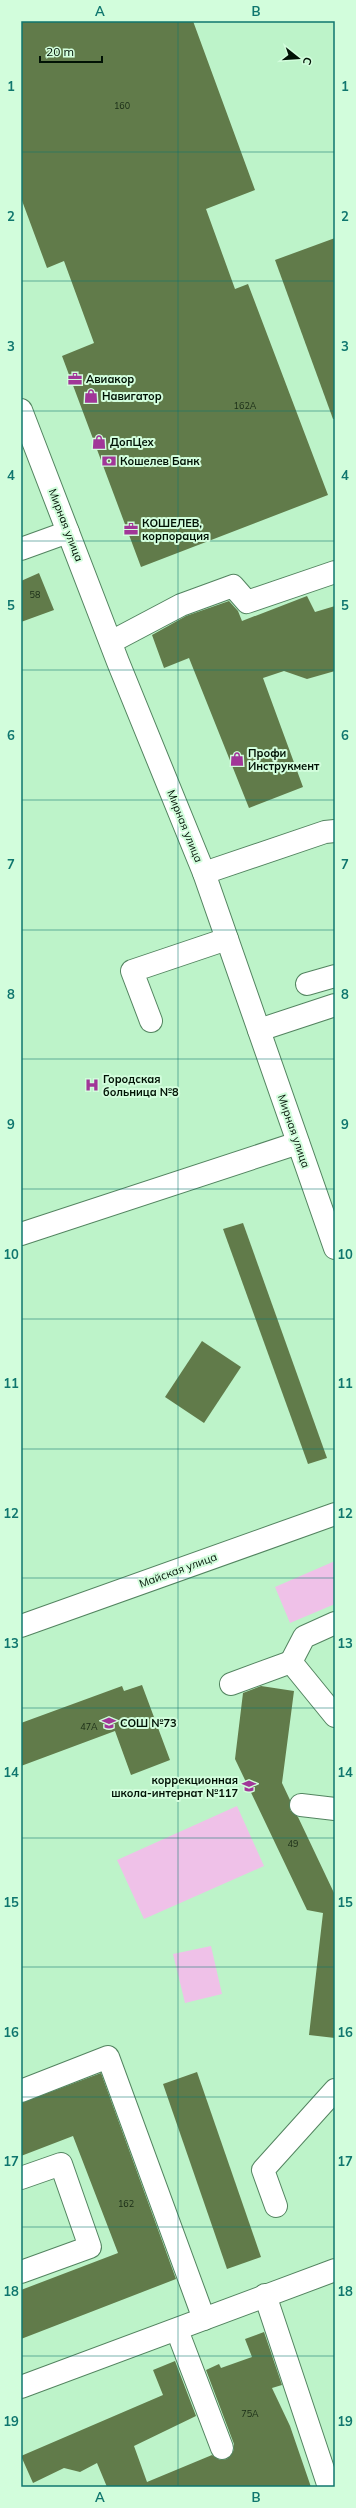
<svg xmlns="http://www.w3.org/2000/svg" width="356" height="2508" viewBox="0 0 356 2508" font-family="Mulish,sans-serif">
<rect width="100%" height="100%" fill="#bdf3c9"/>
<!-- green -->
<g fill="#efc1e8">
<polygon points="335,1561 335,1604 290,1623 275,1587"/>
<polygon points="237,1806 264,1866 144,1919 117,1860"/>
<polygon points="211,1946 222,1994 185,2003 173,1954"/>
</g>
<!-- building -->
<g fill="#617b4a">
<polygon points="21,21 193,21 255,190 206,209 235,289 248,284 328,495 141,567 62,356 94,343 64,261 47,268 21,198"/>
<polygon points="335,238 335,419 333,419 275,260"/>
<polygon points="39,573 54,610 21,622 21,581"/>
<polygon points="307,596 315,612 335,606 335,671 307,679 284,671 263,678 303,787 249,808 189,658 164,668 152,635 186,616 229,601 238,611 242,621"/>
<polygon points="243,1223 327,1458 308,1464 223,1229"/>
<polygon points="202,1341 241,1367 204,1423 165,1397"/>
<polygon points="142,1685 170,1760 131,1775 115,1731 21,1766 21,1723 122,1686 124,1691"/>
<polygon points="261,1686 294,1691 282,1783 290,1800 290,1810 298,1817 335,1895 335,2038 309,2035 323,1913 307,1910 235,1759 243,1693"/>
<polygon points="197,2072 261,2257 227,2269 163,2084"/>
<polygon points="101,2073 176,2279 21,2339 21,2290 118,2253 73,2136 21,2156 21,2103"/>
<polygon points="264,2332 282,2385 272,2388 290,2426 311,2487 107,2487 97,2463 80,2472 64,2468 33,2483 21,2456 163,2395 153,2370 175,2361 196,2416 134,2446 147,2482 212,2455 220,2460 227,2459 234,2450 234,2444 206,2370 219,2364 221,2368 252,2357 245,2339"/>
</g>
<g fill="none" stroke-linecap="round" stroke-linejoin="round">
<defs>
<g id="minor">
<polyline points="21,410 118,662 204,873 335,1248"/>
<polyline points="21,549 68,532"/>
<polyline points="111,642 181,605 233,586 247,602 335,572"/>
<polyline points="204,873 325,832 335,831"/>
<polyline points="307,984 335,976"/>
<polyline points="151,1021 132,971 227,939"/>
<polyline points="259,1030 335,1005"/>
<polyline points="21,1234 298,1143"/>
<polyline points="335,1623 304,1637 291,1662 335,1716"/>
<polyline points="21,1626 335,1514"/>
<polyline points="231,1684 291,1662"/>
<polyline points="301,1805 335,1809"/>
<polyline points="21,2091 108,2057 204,2319"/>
<polyline points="21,2178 61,2164 90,2247 21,2272"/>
<polyline points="276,2206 263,2170 335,2090"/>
<polyline points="265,2295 329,2487"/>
<polyline points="177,2330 222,2448"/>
<polyline points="21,2387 335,2270"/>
</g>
</defs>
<!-- minor casing -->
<use href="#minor" stroke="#538460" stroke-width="24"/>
<!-- minor -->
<use href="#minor" stroke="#fff" stroke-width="22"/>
</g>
<!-- grid -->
<path fill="none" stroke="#0f766e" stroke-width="1" stroke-opacity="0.55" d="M 178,21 L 178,2487M 21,152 L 335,152M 21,281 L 335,281M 21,411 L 335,411M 21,541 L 335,541M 21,670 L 335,670M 21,800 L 335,800M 21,930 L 335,930M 21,1059 L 335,1059M 21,1189 L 335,1189M 21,1319 L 335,1319M 21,1449 L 335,1449M 21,1578 L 335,1578M 21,1708 L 335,1708M 21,1838 L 335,1838M 21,1967 L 335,1967M 21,2097 L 335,2097M 21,2227 L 335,2227M 21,2356 L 335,2356"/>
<!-- icons -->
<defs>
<symbol id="office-bare" viewBox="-9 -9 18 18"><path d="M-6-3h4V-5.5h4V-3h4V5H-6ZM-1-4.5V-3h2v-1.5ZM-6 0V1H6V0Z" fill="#a13698" stroke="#d2fddc" stroke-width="2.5" paint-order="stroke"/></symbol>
<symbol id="shop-bare" viewBox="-9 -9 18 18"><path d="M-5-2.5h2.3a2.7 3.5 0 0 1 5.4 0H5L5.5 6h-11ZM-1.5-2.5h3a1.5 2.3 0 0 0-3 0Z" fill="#a13698" stroke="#d2fddc" stroke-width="2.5" paint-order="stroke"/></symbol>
<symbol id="bank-bare" viewBox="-9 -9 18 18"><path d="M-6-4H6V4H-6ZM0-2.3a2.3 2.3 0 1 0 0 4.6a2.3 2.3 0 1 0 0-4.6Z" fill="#a13698" stroke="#d2fddc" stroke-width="2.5" paint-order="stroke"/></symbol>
<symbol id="hospital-bare" viewBox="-9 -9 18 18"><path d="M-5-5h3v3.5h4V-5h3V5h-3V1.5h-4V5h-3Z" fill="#a13698" stroke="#d2fddc" stroke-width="2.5" paint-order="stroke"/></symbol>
<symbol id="school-bare" viewBox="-9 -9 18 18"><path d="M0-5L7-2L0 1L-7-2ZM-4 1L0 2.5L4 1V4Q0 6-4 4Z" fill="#a13698" stroke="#d2fddc" stroke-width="2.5" paint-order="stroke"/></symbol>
</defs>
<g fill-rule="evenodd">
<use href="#office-bare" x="65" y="369" width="20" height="20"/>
<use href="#shop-bare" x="81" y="386" width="20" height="20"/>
<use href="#shop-bare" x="89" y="432" width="20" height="20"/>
<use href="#bank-bare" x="99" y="451" width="20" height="20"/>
<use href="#office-bare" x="121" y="519" width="20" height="20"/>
<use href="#shop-bare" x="227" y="749" width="20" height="20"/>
<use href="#hospital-bare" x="82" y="1075" width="20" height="20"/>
<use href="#school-bare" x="99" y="1713" width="20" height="20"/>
<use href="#school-bare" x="239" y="1776" width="20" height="20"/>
</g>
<g text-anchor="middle" stroke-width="4" stroke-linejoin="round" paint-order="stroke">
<!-- number labels -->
<g font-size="9" fill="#192c16">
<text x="122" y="109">160</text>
<text x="245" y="409">162А</text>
<text x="35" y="598">58</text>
<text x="89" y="1730">47А</text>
<text x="293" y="1847">49</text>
<text x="126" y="2207">162</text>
<text x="250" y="2417">75А</text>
</g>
<!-- poi labels -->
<g font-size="11" font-weight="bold" fill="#011205" stroke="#d2fddc" text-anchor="start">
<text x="86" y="383">Авиакор</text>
<text x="102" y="400">Навигатор</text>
<text x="110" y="446">ДопЦех</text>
<text x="120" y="465">Кошелев Банк</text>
<text x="142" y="527">КОШЕЛЕВ,<tspan x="142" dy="13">корпорация</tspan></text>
<text x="248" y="757">Профи<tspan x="248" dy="13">Инструкмент</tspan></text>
<text x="103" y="1083">Городская<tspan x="103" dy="13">больница №8</tspan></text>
<text x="120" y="1727">СОШ №73</text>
<text x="238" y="1784" text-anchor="end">коррекционная<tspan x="238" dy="13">школа-интернат №117</tspan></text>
</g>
<!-- street labels -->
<g font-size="11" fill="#011205" stroke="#d2fddc">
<text transform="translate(66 525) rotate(69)" y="4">Мирная улица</text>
<text transform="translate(185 826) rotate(68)" y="4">Мирная улица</text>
<text transform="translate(294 1131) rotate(71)" y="4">Мирная улица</text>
<text transform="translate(178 1570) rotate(-20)" y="4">Майская улица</text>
</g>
</g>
<!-- border -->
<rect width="356" height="2508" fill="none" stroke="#d2fddc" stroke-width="44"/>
<!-- north arrow -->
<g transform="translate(298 58) rotate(107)" stroke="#d2fddc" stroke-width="3" paint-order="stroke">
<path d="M0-3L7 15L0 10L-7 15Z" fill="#011205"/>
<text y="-6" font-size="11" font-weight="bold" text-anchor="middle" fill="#011205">С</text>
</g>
<!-- scale -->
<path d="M40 56v6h62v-6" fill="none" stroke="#011205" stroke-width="2"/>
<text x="46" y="56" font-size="12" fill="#011205" stroke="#d2fddc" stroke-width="3" paint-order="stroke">20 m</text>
<rect x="22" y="22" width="312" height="2464" fill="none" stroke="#0f766e" stroke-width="1.5"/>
<g font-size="13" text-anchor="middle" font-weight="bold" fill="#0f766e">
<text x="100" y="16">A</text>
<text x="256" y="16">B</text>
<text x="11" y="91">1</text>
<text x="345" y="91">1</text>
<text x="11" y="221">2</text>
<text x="345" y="221">2</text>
<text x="11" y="351">3</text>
<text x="345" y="351">3</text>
<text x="11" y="480">4</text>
<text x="345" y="480">4</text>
<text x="11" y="610">5</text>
<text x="345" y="610">5</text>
<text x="11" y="740">6</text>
<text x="345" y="740">6</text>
<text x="11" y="869">7</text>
<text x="345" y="869">7</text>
<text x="11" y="999">8</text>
<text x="345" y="999">8</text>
<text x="11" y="1129">9</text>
<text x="345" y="1129">9</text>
<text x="11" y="1259">10</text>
<text x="345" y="1259">10</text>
<text x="11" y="1388">11</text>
<text x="345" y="1388">11</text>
<text x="11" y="1518">12</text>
<text x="345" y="1518">12</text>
<text x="11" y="1648">13</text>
<text x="345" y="1648">13</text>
<text x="11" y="1777">14</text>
<text x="345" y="1777">14</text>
<text x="11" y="1907">15</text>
<text x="345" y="1907">15</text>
<text x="11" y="2037">16</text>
<text x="345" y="2037">16</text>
<text x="11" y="2166">17</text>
<text x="345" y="2166">17</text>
<text x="11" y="2296">18</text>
<text x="345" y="2296">18</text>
<text x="11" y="2426">19</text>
<text x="345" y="2426">19</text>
<text x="100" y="2502">A</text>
<text x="256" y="2502">B</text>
</g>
</svg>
